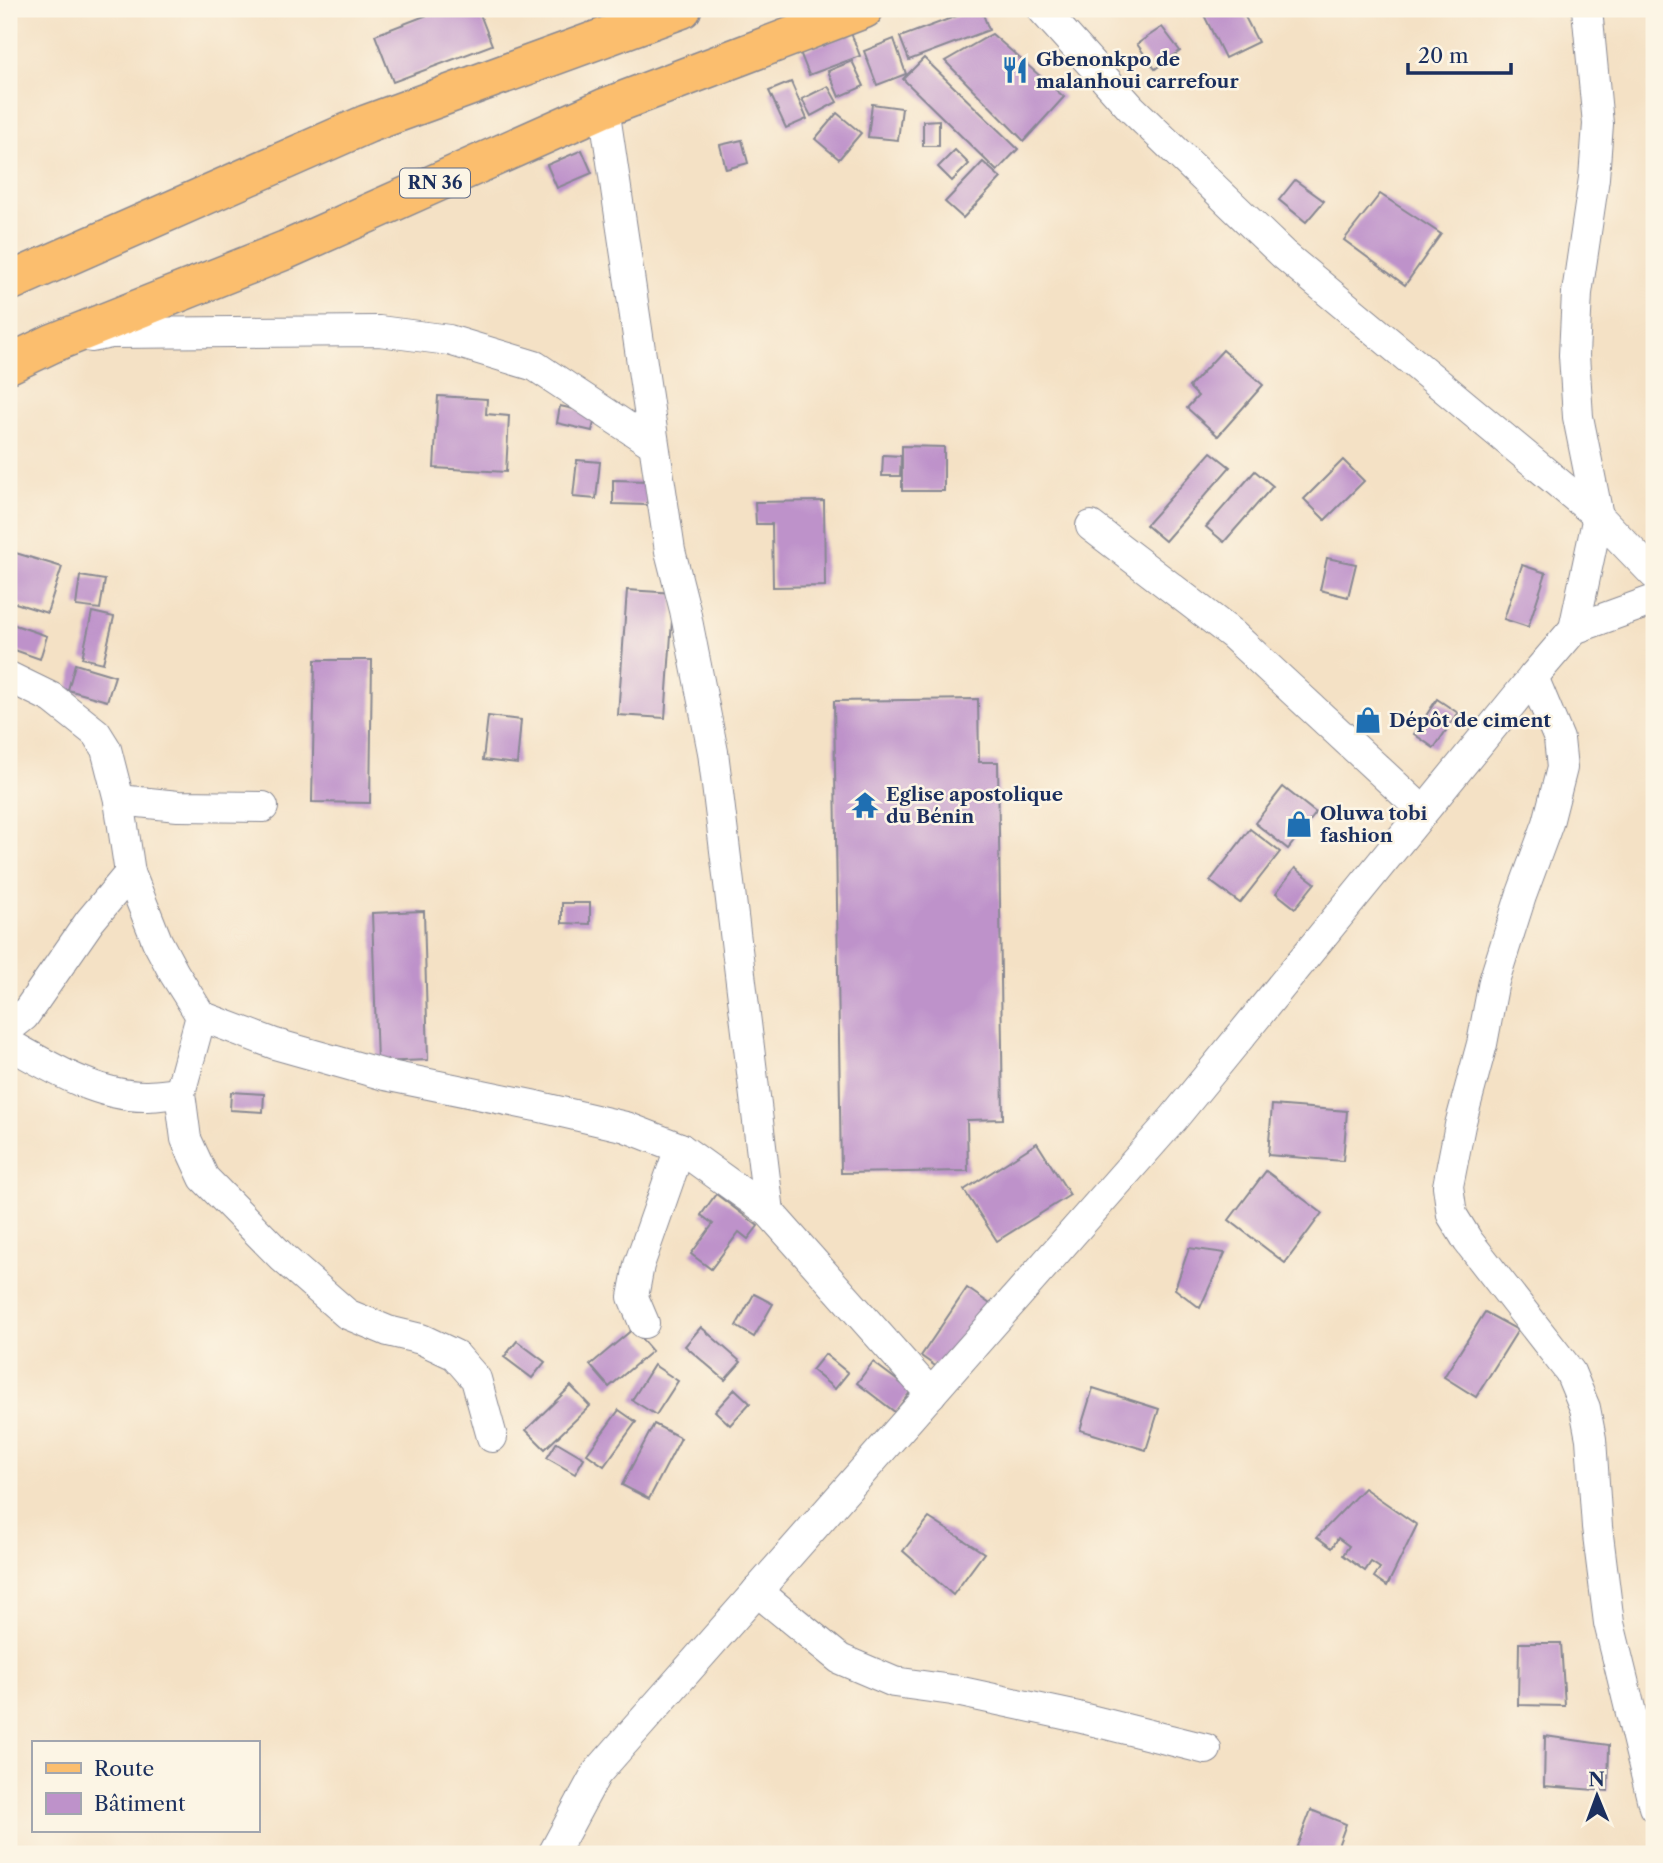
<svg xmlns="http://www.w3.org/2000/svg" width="1663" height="1863" viewBox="0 0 1663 1863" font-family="'Libre Caslon Text',serif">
<rect width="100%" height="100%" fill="#fcf5e5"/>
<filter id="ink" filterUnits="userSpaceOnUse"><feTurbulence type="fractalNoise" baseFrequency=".0143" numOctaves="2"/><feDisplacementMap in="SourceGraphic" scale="14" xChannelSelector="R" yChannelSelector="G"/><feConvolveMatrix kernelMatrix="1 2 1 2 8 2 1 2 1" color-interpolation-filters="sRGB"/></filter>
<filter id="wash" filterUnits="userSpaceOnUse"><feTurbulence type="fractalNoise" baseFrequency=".00686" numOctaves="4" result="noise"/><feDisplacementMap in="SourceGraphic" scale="28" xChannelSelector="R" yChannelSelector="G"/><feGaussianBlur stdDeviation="1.57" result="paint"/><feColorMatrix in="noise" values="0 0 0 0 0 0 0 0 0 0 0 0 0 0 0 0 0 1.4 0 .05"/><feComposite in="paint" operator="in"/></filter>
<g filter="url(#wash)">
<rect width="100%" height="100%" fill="#f4e1c5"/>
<g id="blocks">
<!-- building -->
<g fill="#be92ca">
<polygon points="443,9 478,9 492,45 393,82 375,35"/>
<polygon points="976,9 981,9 989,30 909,60 900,37"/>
<polygon points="1201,9 1241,9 1258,42 1225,58"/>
<polygon points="1162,27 1180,51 1155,69 1137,44"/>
<polygon points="851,33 860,56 809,75 800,52"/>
<polygon points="992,34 1064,97 1024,141 945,61"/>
<polygon points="894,39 906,74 877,85 864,51"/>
<polygon points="924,58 1018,149 997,171 903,79"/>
<polygon points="852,61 864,86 839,97 828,71"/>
<polygon points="791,82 807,119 786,128 769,91"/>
<polygon points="828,86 837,102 811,116 802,99"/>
<polygon points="872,104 902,108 898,140 868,137"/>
<polygon points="837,113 861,133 839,159 815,139"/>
<polygon points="939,120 939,146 923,146 923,121"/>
<polygon points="742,140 748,163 726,169 720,145"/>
<polygon points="582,150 592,173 557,188 547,165"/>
<polygon points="955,150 969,164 952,181 938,167"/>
<polygon points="983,162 1001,178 963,218 945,202"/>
<polygon points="1295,180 1324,201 1306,222 1279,200"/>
<polygon points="1380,194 1441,234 1405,285 1344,240"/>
<polygon points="1223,350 1263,385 1218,436 1187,408 1198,396 1189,387"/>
<polygon points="438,396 487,399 486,414 509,416 506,472 434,468"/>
<polygon points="560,406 596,414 592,431 557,423"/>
<polygon points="902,446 944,447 944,491 902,491"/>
<polygon points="1211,452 1230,467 1165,541 1146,525"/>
<polygon points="883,455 901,456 900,476 882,476"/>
<polygon points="577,460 600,462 596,499 573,497"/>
<polygon points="1343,460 1364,481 1325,520 1304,499"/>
<polygon points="1255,471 1273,486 1224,542 1206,527"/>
<polygon points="613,480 648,481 647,505 613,504"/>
<polygon points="824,501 825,586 773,587 772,524 756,524 755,502"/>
<polygon points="9,551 62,567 47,613 9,601"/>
<polygon points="1327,558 1356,564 1348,597 1320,590"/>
<polygon points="1522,565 1546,573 1528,627 1504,619"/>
<polygon points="80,576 105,580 100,609 76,606"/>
<polygon points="627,590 674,593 665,718 618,715"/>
<polygon points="92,612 114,617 103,663 82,658"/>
<polygon points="9,623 47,636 40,659 9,648"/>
<polygon points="315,660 372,660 370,803 312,802"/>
<polygon points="75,664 115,676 107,701 68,690"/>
<polygon points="978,699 979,762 998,762 1003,1119 967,1120 968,1171 841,1173 834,701"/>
<polygon points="1437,699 1458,713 1434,748 1414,734"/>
<polygon points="488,716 521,720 517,764 483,760"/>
<polygon points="1283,787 1316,813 1288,849 1255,823"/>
<polygon points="1250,829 1280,852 1240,903 1210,881"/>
<polygon points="1295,868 1315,883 1295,908 1276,893"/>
<polygon points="562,903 590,903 590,924 562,923"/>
<polygon points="424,911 428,1060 377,1062 372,913"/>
<polygon points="231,1092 264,1094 263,1112 230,1110"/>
<polygon points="1272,1105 1347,1111 1343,1161 1268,1155"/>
<polygon points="1037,1143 1070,1195 997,1241 964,1190"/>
<polygon points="1266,1171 1322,1213 1285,1263 1229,1220"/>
<polygon points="716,1194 758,1226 748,1239 739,1232 711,1269 691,1254 713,1224 701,1215"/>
<polygon points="1189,1248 1225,1253 1200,1308 1175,1289"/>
<polygon points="967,1288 993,1306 947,1374 921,1356"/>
<polygon points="754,1294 773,1304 754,1337 736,1326"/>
<polygon points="1485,1312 1518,1330 1476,1397 1444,1377"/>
<polygon points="701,1327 741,1362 725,1380 685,1346"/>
<polygon points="633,1329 652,1351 609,1387 590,1365"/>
<polygon points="517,1341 545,1362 532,1378 504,1357"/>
<polygon points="825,1354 848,1373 835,1389 812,1370"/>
<polygon points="873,1362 911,1391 895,1412 857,1383"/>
<polygon points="654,1365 678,1381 656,1415 632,1400"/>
<polygon points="571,1386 590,1406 545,1449 526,1430"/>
<polygon points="1093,1388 1159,1409 1146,1450 1080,1430"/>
<polygon points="735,1389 750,1403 730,1425 715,1411"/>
<polygon points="619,1410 636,1422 604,1466 587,1454"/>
<polygon points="654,1424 681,1438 649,1499 622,1485"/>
<polygon points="557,1442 584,1458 575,1474 547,1458"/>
<polygon points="1364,1488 1417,1525 1387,1586 1374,1577 1380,1568 1371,1562 1365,1571 1343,1555 1349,1546 1338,1538 1332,1548 1317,1537"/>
<polygon points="929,1518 984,1553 953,1595 903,1551"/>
<polygon points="1519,1643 1561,1643 1565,1706 1518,1705"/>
<polygon points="1545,1736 1609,1745 1608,1791 1544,1786"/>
<polygon points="1311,1810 1346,1824 1335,1854 1294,1854"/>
</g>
</g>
</g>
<g filter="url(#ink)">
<use href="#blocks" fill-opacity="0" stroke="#888892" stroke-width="2"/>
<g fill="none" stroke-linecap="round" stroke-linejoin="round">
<defs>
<g id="street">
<polyline points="1042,9 1131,108 1284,255 1598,516 1654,574"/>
<polyline points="604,108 670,551 685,610 713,752 769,1212"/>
<polyline points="91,337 111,333 379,331 449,340 535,366 653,444"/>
<polyline points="1091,526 1232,634 1423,811"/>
<polyline points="1574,629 1598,516 1578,417 1574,355 1577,293 1594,178 1598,124 1587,9"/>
<polyline points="9,677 52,698 96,733 106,749 119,800 130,873 157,941 174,973 201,1016 275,1044 385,1075 536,1106 626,1127 680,1148 769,1212 931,1394"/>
<polyline points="1533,677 1559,739 1562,768 1548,823 1521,896 1494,981 1482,1044 1460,1125 1448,1186 1452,1215 1468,1241 1570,1372 1585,1408 1591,1439 1597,1527 1609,1623 1654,1807"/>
<polyline points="119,800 178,806 263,807"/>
<polyline points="201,1016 180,1093 186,1139 204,1178 283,1258 347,1314 388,1331 421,1339 455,1355 476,1379 492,1437"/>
<polyline points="9,1028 24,1016 90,921 130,873"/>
<path d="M 9,1044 C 50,1067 98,1097 147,1096 C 158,1096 169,1094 180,1093"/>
<polyline points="644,1323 633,1297 639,1265 680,1148"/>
<polyline points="757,1591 840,1659 894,1682 952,1690 1078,1717 1206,1749"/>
<polyline points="553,1854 596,1774 1173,1119 1533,677 1574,629 1654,600"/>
</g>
<g id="primary">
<polyline points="9,282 367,124 682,9"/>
<polyline points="9,364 53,343 286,250 604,108 864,9"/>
</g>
</defs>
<!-- street casing -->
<use href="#street" stroke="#888892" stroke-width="32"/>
<!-- primary casing -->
<use href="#primary" stroke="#888892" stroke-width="41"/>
<!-- street -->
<use href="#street" stroke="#fff" stroke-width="30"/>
<!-- primary -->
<use href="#primary" stroke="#fbbe6e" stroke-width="38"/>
</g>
</g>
<!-- icons -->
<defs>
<symbol id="restaurant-bare" viewBox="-9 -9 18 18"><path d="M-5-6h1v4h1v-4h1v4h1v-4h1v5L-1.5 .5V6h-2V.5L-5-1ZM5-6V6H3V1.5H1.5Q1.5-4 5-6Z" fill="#1f6fb2" stroke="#fcf5e5" stroke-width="2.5" paint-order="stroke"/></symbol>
<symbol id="shop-bare" viewBox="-9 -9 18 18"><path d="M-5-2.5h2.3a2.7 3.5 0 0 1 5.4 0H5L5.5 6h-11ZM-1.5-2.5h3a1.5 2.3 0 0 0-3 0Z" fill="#1f6fb2" stroke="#fcf5e5" stroke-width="2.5" paint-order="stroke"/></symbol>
<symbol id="temple-bare" viewBox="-9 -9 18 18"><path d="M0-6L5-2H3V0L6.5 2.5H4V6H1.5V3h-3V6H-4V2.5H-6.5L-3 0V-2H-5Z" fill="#1f6fb2" stroke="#fcf5e5" stroke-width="2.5" paint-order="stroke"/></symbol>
</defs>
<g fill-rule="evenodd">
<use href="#restaurant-bare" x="996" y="51" width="38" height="38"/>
<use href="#shop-bare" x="1349" y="701" width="38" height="38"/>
<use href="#temple-bare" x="846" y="786" width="38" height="38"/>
<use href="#shop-bare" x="1280" y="805" width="38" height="38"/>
</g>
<g text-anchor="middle" stroke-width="5" stroke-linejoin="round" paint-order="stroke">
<!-- shield labels -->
<rect fill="#fcf5e5" stroke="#5e6a86" stroke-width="2" x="400" y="168.5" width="70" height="29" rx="5"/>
<g font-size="18" font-weight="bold" fill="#1b2f5e">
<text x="435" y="189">RN 36</text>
</g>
<!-- poi labels -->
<g font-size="19" font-weight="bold" fill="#1b2f5e" stroke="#fcf5e5" text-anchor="start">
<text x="1036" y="66">Gbenonkpo de<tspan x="1036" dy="22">malanhoui carrefour</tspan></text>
<text x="1389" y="727">Dépôt de ciment</text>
<text x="886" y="801">Eglise apostolique<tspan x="886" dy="22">du Bénin</tspan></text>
<text x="1320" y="820">Oluwa tobi<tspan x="1320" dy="22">fashion</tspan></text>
</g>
</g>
<!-- margin -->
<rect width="1663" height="1863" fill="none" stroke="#fcf5e5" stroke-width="35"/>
<!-- legend -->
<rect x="32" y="1741" width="228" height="91" fill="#fcf5e5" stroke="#a2a6af" stroke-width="2"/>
<rect x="46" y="1763" width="35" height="10" fill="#fbbe6e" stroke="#a2a6af" stroke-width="2"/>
<text x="94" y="1776" font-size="21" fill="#1b2f5e">Route</text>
<rect x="46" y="1793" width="35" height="21" fill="#be92ca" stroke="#a2a6af" stroke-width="2"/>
<text x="94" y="1811" font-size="21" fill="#1b2f5e">Bâtiment</text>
<!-- north arrow -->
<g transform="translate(1597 1796) rotate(359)" stroke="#fcf5e5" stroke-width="5" paint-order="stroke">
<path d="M0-5L12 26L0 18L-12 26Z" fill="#1b2f5e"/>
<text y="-10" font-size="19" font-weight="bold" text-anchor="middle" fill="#1b2f5e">N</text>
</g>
<!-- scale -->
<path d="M1408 63v10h103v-10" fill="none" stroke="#1b2f5e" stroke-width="3.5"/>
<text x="1418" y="63" font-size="21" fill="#1b2f5e" stroke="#fcf5e5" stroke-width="5" paint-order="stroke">20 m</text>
</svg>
